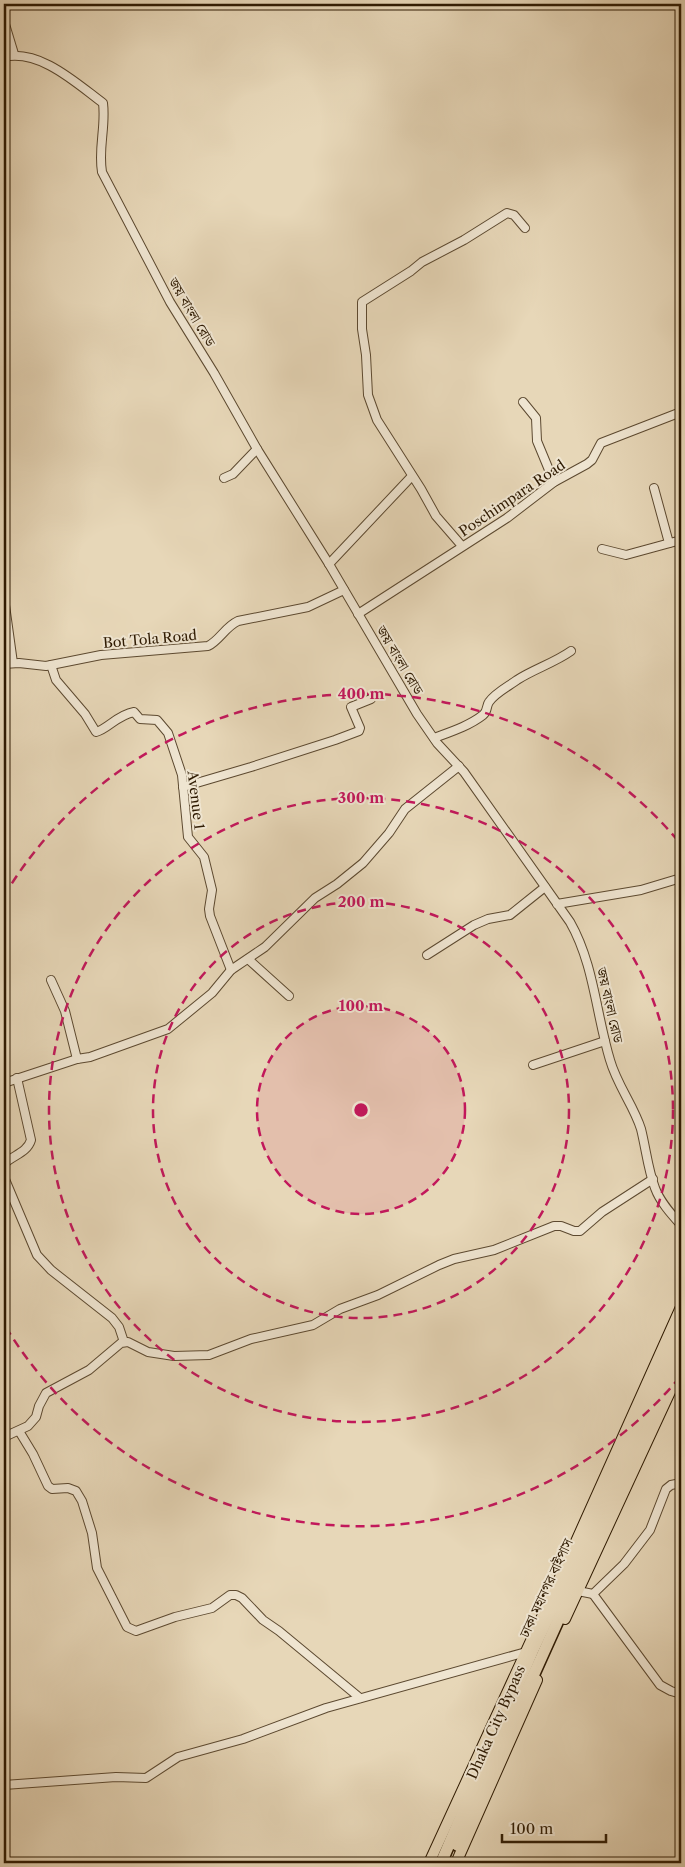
<svg xmlns="http://www.w3.org/2000/svg" width="685" height="1867" viewBox="0 0 685 1867" font-family="'Libre Caslon Text','Noto Serif Bengali',serif">
<rect width="100%" height="100%" fill="#e7d7b8"/>
<filter id="stains"><feTurbulence type="fractalNoise" baseFrequency=".004" numOctaves="4"/><feColorMatrix values="0 0 0 0 .2 0 0 0 0 .09 0 0 0 0 .02 0 0 0 .5 -.17"/></filter>
<radialGradient id="worn" r=".72"><stop offset=".6" stop-color="#630" stop-opacity="0"/><stop offset="1" stop-color="#630" stop-opacity=".3"/></radialGradient>
<g fill="none" stroke-linecap="round" stroke-linejoin="round">
<defs>
<g id="minor">
<polyline points="4,21 14,54"/>
<path d="M 4,57 C 40,49 76,83 103,103 C 106,127 98,148 102,172 L 170,302 L 214,373 L 257,449 L 329,564 L 417,714 L 437,743 L 464,772 L 570,922 C 594,964 596,1014 610,1060 C 617,1085 634,1106 641,1129 C 646,1149 648,1170 655,1188 C 660,1202 672,1215 681,1225"/>
<polyline points="523,402 536,418 537,441 554,482"/>
<polyline points="224,478 233,474 257,449"/>
<polyline points="654,488 669,543"/>
<polyline points="462,546 436,516 421,489 377,420 368,395 366,355 362,329 362,302 411,271 422,262 464,240 507,213 514,215 525,228"/>
<polyline points="602,549 626,555 681,540"/>
<polyline points="329,564 412,476"/>
<polyline points="4,598 13,663"/>
<polyline points="358,614 507,518 554,482 587,464 592,460 601,443 681,412"/>
<path d="M 4,664 L 19,663 L 46,666 L 101,655 L 208,646 C 220,640 225,627 238,621 L 308,607 L 344,590"/>
<path d="M 51,665 L 56,680 L 85,714 L 96,732 C 108,729 117,715 134,712 L 140,719 L 157,720 L 168,733 L 182,775 L 188,837 L 204,857 L 212,890 L 209,909 L 210,916 L 231,970"/>
<path d="M 434,738 C 450,732 469,726 483,715 C 488,711 486,706 489,702 C 495,693 509,686 517,680 C 534,669 554,663 571,651"/>
<polyline points="183,787 251,767 335,740 359,731 360,728 351,707 371,699"/>
<polyline points="557,904 641,890 681,878"/>
<polyline points="427,955 474,925 488,919 510,915 545,887"/>
<polyline points="248,959 289,996"/>
<polyline points="51,980 65,1011 77,1059"/>
<polyline points="533,1065 605,1041"/>
<polyline points="4,1083 77,1059 90,1057 168,1029 212,993 231,970 265,947 315,898 337,884 363,863 389,833 405,809 459,766"/>
<path d="M 4,1164 C 13,1155 27,1153 31,1140 L 17,1078"/>
<polyline points="4,1177 37,1255 51,1270 112,1318 119,1327 124,1342"/>
<polyline points="19,1431 33,1454 48,1486 52,1489 68,1488 76,1491 82,1501 92,1533 97,1568 127,1627 136,1631 175,1617 212,1608 230,1595 236,1595 242,1598 263,1620 279,1631 360,1698"/>
<polyline points="4,1437 28,1426 36,1417 39,1406 46,1393 89,1370 121,1343 128,1342 148,1352 174,1356 209,1355 251,1339 313,1325 340,1309 378,1295 439,1265 454,1259 494,1250 554,1226 561,1226 574,1231 580,1231 602,1212 653,1179"/>
<polyline points="578,1591 593,1594 624,1564 650,1530 666,1489 671,1485 681,1483"/>
<polyline points="593,1594 660,1685 671,1691 681,1694"/>
<polyline points="4,1785 116,1777 146,1778 178,1757 243,1739 326,1708 526,1652"/>
</g>
<g id="major">
<polyline points="565,1619 681,1368"/>
<polyline points="429,1863 557,1584 681,1307"/>
<polyline points="456,1863 537,1680"/>
</g>
<g id="highway">
<polyline points="457,1845 681,1347"/>
<polyline points="441,1863 532,1652 618,1468 681,1326"/>
</g>
</defs>
<!-- minor casing -->
<use href="#minor" stroke="#5c4930" stroke-width="10"/>
<!-- major casing -->
<use href="#major" stroke="#2e1a02" stroke-width="12"/>
<!-- highway casing -->
<use href="#highway" stroke="#2e1a02" stroke-width="14"/>
<!-- minor -->
<use href="#minor" stroke="#efe5d1" stroke-width="8"/>
<!-- major -->
<use href="#major" stroke="#e7d7b8" stroke-width="10"/>
<!-- highway -->
<use href="#highway" stroke="#e7d7b8" stroke-width="11"/>
</g>
<!-- distance rings -->
<circle cx="361" cy="1110" r="104" fill="#c2185b" fill-opacity=".12"/>
<g fill="none" stroke="#c2185b" stroke-width="2.5" stroke-dasharray="9 6">
<circle cx="361" cy="1110" r="104"/>
<circle cx="361" cy="1110" r="208"/>
<circle cx="361" cy="1110" r="312"/>
<path d="M680 1377A416 416 0 0 1 4 1324M4 896A416 416 0 0 1 680 843"/>
</g>
<g text-anchor="middle" stroke-width="4" stroke-linejoin="round" paint-order="stroke">
<!-- street labels -->
<g font-size="14" fill="#2e1a02" stroke="#efe5d1">
<text transform="translate(192 312) rotate(59)" y="5">জয় বাংলা রোড</text>
<text transform="translate(512 498) rotate(-34)" y="5">Poschimpara Road</text>
<text transform="translate(150 639) rotate(-5)" y="5">Bot Tola Road</text>
<text transform="translate(400 660) rotate(59)" y="5">জয় বাংলা রোড</text>
<text transform="translate(196 800) rotate(83)" y="5">Avenue 1</text>
<text transform="translate(610 1005) rotate(77)" y="5">জয় বাংলা রোড</text>
<text transform="translate(546 1588) rotate(-65)" y="5">ঢাকা মহানগর বাইপাস</text>
<text transform="translate(496 1722) rotate(-66)" y="5">Dhaka City Bypass</text>
</g>
</g>
<circle cx="361" cy="1110" r="8" fill="#c2185b" stroke="#efe5d1" stroke-width="2.5"/>
<g font-size="15" text-anchor="middle" font-weight="bold" fill="#c2185b" stroke="#efe5d1" stroke-width="4" stroke-linejoin="round" paint-order="stroke">
<text x="361" y="699">400 m</text>
<text x="361" y="803">300 m</text>
<text x="361" y="907">200 m</text>
<text x="361" y="1011">100 m</text>
</g>
<!-- margin -->
<rect width="685" height="1867" fill="none" stroke="#e7d7b8" stroke-width="20"/>
<rect x="5" y="5" width="675" height="1857" fill="none" stroke="#2e1a02" stroke-width="2.5"/>
<rect x="10" y="10" width="665" height="1847" fill="none" stroke="#2e1a02"/>
<!-- scale -->
<path d="M502 1834v8h104v-8" fill="none" stroke="#2e1a02" stroke-width="2.5"/>
<text x="510" y="1834" font-size="15" fill="#2e1a02" stroke="#efe5d1" stroke-width="4" paint-order="stroke">100 m</text>
<rect width="100%" height="100%" filter="url(#stains)"/>
<rect width="100%" height="100%" fill="url(#worn)"/>
</svg>
